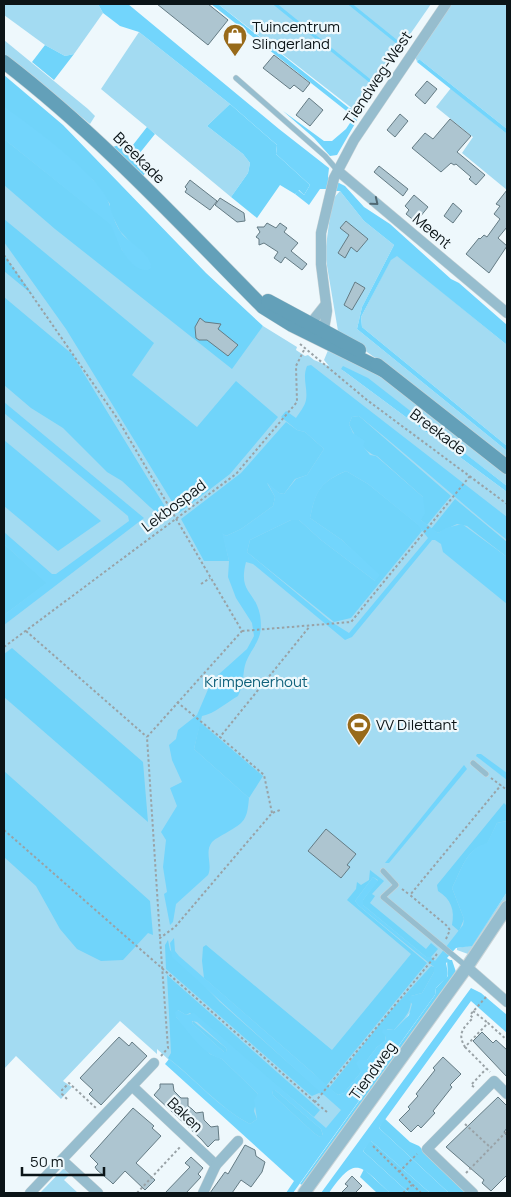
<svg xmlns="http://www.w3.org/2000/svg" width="511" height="1197" viewBox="0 0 511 1197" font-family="Manrope,sans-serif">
<rect width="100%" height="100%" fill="#eef8fc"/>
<!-- green -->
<g fill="#a3dbf2">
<polygon points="4,4 98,4 103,13 74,54 65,56 45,45 4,15"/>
<polygon points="218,4 431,4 375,85 353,109"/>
<polygon points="451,4 507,4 507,129 419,59 417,62 415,56"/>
<polygon points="139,32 230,104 207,126 243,154 250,163 248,173 231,197 101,89"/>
<polygon points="4,40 88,109 95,116 90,124 4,54"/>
<polygon points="4,83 248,319 261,328 263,326 297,347 296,350 305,356 308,355 314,360 329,366 324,360 329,348 384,377 507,473 507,486 398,402 341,369 507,492 507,867 299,1179 157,1049 157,1054 120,1021 63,1081 72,1087 61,1099 16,1056 4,1069"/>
<polygon points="451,88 507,134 507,190 462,153 473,137 436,107"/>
<polygon points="340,191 364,221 394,245 362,307 357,329 507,451 507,459 385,365 338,331 325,254 332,200"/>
<polygon points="397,255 507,345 507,446 362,327 361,317 391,259"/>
<polygon points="507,892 507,900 474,951 468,954 457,950 457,948 472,945"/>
<polygon points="64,1168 70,1174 64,1180 78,1193 40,1193"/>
</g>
<!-- forest -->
<g fill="#70d4fa">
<polygon points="45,45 65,56 74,54 54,80 32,62"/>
<polygon points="4,75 63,125 206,273 263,326 232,369 55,229 4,185 4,139 112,225 122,250 139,268 134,246 120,231 110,211 110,204 93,180 4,107"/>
<polygon points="230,104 277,145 276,154 310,185 304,195 299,190 295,194 280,185 257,218 231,197 248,173 250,163 243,154 207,126"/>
<polygon points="147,127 155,134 139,154 150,165 142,178 112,147 120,145 129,150"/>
<polygon points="4,219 154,343 132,375 197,427 236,381 278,417 230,474 179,513 66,329 4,242"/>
<polygon points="4,255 33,295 4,271"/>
<polygon points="4,297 72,354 172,518 157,513 150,507 122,481 107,472 63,428 31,408 4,385"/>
<path d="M 359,416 L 451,496 L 427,525 L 421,520 L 423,497 L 377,456 C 364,453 354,434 349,424 L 352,417 Z"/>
<polygon points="286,422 297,430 305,432 324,449 307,475 295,479 284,494 279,493 267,483 275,497 273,506 241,529 226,536 223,534 229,561 204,561 181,519 241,473"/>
<path d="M 346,471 L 368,484 L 420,526 L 422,531 L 351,618 L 334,622 L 247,552 L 250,540 L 291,520 L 299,520 L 321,540 L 375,581 L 370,567 L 342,540 L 310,518 C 316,489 320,483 346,471 Z"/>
<polygon points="455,499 507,542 507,557 467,526 457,524 438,533 431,529"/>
<polygon points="4,544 47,583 4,615"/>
<polygon points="12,648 143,762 148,822 4,697 4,654"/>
<polygon points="200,722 263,776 249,798 194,749"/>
<polygon points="4,771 150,901 153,935 148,933 123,960 101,961 77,949 60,929 36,886 4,857"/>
<path d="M 504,803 L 507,806 L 507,821 L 497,823 L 487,844 C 466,848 461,871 452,888 L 464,919 L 459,931 L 452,925 C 455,910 451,899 438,891 L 437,885 Z"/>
<polygon points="370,870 384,881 372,894 375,896 370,903 426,949 431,943 438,949 431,957 426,957 363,905 363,900 378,880 373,877 355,901 359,906 427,963 326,1086 313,1073 204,978 202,961 203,947 206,945 332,1050 411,954 347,900 356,889 357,882 361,885 369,880"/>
<polygon points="168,940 170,950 220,1002 320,1091 319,1093 312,1096 309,1094 166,969 165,945"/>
<polygon points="447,960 452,960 456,972 305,1186 300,1184 435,995 436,988 448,976"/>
<path d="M 431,966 L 434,967 L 434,972 L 422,993 L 411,996 C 412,1013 404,1018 394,1030 L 387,1029 L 385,1041 L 377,1047 L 367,1060 L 359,1060 L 361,1072 L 344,1093 L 338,1095 L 329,1088 L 387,1015 Z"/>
<path d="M 167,975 L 320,1110 L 314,1117 L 190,1013 L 186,1015 L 178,1010 L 176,1017 L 210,1054 L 222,1059 L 258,1094 L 254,1111 L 257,1119 L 250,1124 C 219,1108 196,1079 168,1058 L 171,1053 Z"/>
<polygon points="193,1021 226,1048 227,1052 224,1052 192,1023"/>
<polygon points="272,1090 275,1090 321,1129 323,1136 320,1137 314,1133 273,1095"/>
<polygon points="384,1118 410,1142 419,1146 466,1193 449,1193 379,1128"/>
<polygon points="370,1140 430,1193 409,1193 363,1151"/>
<polygon points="364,1169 390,1193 377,1193 360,1177"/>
</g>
<!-- water -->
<g fill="#72d5fc" fill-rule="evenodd">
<polygon points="98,4 128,4 279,129 325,165 329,168 328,177 331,180 328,189 320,189 309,205 295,194 298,190 304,195 310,185 276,154 277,145 230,104 139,32 120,26 103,13"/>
<polygon points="211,4 218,4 349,108 353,109 358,105 364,108 337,155 330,156 314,138 283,111 324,141 332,141 346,129 354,117"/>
<polygon points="419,59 507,129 507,134 417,62"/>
<path d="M 4,107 C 32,126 80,162 101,189 C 112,202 111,220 122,234 C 130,243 152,254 151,268 L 148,270 C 128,272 117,240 111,225 L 4,139 Z"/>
<polygon points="337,182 345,186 364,207 390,224 451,279 459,283 507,325 507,345 397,256 391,260 361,317 362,327 507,446 507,451 357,329 362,307 394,245 364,221 340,191 334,191"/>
<path d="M 311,365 L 507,517 L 507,540 C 457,500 409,456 359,416 L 352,417 L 349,424 L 353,433 L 365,441 L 363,446 L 370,455 L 376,456 L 423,497 L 425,513 L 421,520 L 438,533 L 446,528 L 462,524 L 507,557 L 507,604 L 443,552 L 441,544 L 435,540 L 432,540 L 352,637 L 345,640 L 253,564 L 246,562 C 238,593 255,590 260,615 C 264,640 254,643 246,662 C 242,673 245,682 238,696 C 227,702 214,714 202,716 L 194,749 L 249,798 C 247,820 245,822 226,833 C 221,836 216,838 212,842 C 204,852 213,865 208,875 L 176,904 L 173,922 L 170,925 L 164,894 L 167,892 L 163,867 L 166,840 L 161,832 L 177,806 L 170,788 L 182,782 L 172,760 L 169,745 L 176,739 L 178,730 L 197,715 L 209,687 L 218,675 L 247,649 L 254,636 L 252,623 L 236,598 L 228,577 L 229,561 L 222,533 L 226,536 L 241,529 L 273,506 L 275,497 L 267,482 L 279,493 L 284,494 L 296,479 L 307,475 L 324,449 L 305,432 L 297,430 L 281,417 L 286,411 L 296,418 C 299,413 305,406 306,400 C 308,388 302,378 307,366 ZM 346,471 L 368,484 L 417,524 L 428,538 L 349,633 L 330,621 L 247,552 L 250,540 L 291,520 L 299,520 L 321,540 L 375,581 L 380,575 L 342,540 L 310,518 C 316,490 321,482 346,471 Z"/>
<polygon points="343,366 368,378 507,486 507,492 341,369"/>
<polygon points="4,402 144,518 4,625 4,615 46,583 4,544 4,532 52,574 56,574 129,521 128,516 4,413"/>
<polygon points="4,440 101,521 58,551 4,506"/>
<polygon points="477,754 481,754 507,773 507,780 476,756"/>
<polygon points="464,765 467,769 389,863 385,863"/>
<path d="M 507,821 L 507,892 L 472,946 L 456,948 L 447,958 L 450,960 L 446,963 C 450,982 447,976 436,988 L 435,995 L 293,1193 L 286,1193 L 294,1181 L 165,1064 L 169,1059 C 196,1080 219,1108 250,1124 L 257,1119 L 254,1100 L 258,1094 L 222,1059 C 203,1055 188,1031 176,1017 L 175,1012 L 178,1010 L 186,1015 L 194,1013 L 326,1128 L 341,1110 L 324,1095 L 319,1093 L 319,1091 L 172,957 L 170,943 L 174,938 L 175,951 L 179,956 L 313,1073 L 338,1095 L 344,1093 L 361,1072 L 356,1063 L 359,1060 L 367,1060 L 377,1047 L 385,1041 L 386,1036 L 382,1032 L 383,1029 L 394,1030 L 409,1015 L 412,1004 L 409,1000 L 411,996 L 422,993 L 434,972 L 434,967 L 359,906 L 355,901 L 373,877 L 378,881 L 363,900 L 363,905 L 426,957 L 431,957 L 435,961 L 463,925 L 464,919 L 452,888 C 461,871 466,848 487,843 L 497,823 ZM 192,1021 L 197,1022 L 226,1048 L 227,1052 L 224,1052 L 192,1023 ZM 272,1090 L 275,1090 L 321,1129 L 323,1135 L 320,1137 L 314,1133 L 273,1095 Z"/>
<path d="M 471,988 L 481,993 L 507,1015 L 507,1033 L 471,1001 L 379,1128 L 449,1193 L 430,1193 L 371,1141 L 363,1151 L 409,1193 L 390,1193 C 361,1166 356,1153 329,1193 L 321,1193 Z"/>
</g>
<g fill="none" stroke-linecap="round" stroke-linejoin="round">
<!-- stream -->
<g stroke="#72d5fc" stroke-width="3">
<polyline points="275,4 375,85"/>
<polyline points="350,4 402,46"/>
</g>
</g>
<!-- building -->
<g fill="#adc5d0" stroke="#647b84">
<polygon points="157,4 208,4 228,20 208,45"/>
<polygon points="274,55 310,83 303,92 294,85 290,89 263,68"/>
<polygon points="427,81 437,89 425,104 415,95"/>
<polygon points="309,98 323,110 310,126 296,115"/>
<polygon points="400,114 408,121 395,137 387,130"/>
<polygon points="450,119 471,136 457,152 485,175 476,185 469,179 471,177 456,164 454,165 451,163 441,172 412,148 425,133 433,139"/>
<polygon points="379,166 408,189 403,196 374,172"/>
<polygon points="190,180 217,201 210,210 185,192 187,189 185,187"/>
<polygon points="507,190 507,227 498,238 507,246 489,273 466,254 479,238 480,239 484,235 487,237 500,219 494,214 500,206 496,204"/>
<polygon points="414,195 428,207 416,222 406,214 409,210 405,206"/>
<polygon points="220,198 244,213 245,221 237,222 215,205"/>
<polygon points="453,203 462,211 453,223 444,216"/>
<polygon points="346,221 368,239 357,252 351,247 345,258 338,253 349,235 340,228"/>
<polygon points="267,223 276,228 280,223 287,228 284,232 298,243 291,251 307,264 302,270 285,257 281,263 274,258 278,252 264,243 259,245 259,239 256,237 260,232 257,227 264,227"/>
<polygon points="355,282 365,288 352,310 344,305"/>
<polygon points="200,318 205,322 221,324 218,329 238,345 228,356 207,340 199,340 196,338 195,327"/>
<polygon points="326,829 356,854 347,865 350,867 341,878 308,851"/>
<polygon points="482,1032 493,1043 496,1040 507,1050 507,1077 473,1041"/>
<polygon points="119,1037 129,1046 132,1042 147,1056 101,1105 89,1094 93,1090 80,1078"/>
<polygon points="443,1057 461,1074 450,1085 452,1087 433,1111 435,1113 421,1128 418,1125 411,1132 399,1120 410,1109 408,1107 418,1096 416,1094 435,1070 433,1068"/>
<polygon points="160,1084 173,1084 174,1091 181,1098 188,1098 188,1106 192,1109 196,1113 203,1112 204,1120 211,1127 218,1126 219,1140 215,1140 208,1147 201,1139 154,1095 160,1088"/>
<polygon points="498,1097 507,1106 507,1128 504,1132 507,1136 507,1175 491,1191 482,1183 484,1180 446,1147"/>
<polygon points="133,1108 154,1126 152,1128 161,1136 136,1163 155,1180 145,1190 125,1171 113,1184 111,1182 97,1170 95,1167 98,1164 90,1156"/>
<polygon points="245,1145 255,1150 256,1156 265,1162 262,1172 251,1187 241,1180 232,1193 210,1193 225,1172 228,1174"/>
<polygon points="191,1157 203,1168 198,1174 201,1177 186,1193 165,1193 190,1167 185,1163"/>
<polygon points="352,1176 362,1186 355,1193 341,1193 348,1186 345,1184"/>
</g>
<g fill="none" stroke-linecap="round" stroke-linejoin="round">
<defs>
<g id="service">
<polyline points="236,78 325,156 338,171"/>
<polyline points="473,763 486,774"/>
<polyline points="383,871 396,885 383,897 466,966"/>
</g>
<g id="minor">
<polyline points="338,171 507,313"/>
<polyline points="310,331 311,323 326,304"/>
<polyline points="318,335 324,329 327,311 321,264 321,233 334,178 354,140 446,4"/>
<polyline points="467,967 507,1002"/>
<polyline points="132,1086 216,1165 203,1193"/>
<polyline points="62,1160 98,1193"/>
<polyline points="216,1165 238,1141"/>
<polyline points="30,1193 154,1063"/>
<polyline points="473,1193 427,1149 494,1081 507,1094"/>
</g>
<polyline id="tertiary" points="304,1193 467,967 507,907"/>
<g id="secondary">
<path d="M 4,62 C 99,135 179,222 263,307 L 292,325 L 383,370"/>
<polyline points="268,301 359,350"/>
<polyline points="377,365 507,467"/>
</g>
</defs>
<!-- service casing -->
<use href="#service" stroke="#cad4d7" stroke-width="6"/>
<!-- minor casing -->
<use href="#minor" stroke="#cad4d7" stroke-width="11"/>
<!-- tertiary casing -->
<use href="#tertiary" stroke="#cad4d7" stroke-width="14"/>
<!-- secondary casing -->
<use href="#secondary" stroke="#cad4d7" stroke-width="15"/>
<!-- path -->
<g stroke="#99a2a6" stroke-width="2" stroke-dasharray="2.5 2.5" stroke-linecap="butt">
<polyline points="4,255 117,418 242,631 147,737 160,938"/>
<polyline points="300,344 367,400 507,504"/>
<polyline points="201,584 210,578"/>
<polyline points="26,631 147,737"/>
<polyline points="242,631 351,622 470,476"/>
<polyline points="4,647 236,474 297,402 296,366 305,348"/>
<polyline points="177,702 220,737"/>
<polyline points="491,778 507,790"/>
<polyline points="272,813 264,775 220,737 310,626"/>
<polyline points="4,830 315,1102"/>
<polyline points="402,889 410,895"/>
<polyline points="446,939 450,930 446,925 410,895 501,785"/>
<path d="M 486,997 L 470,1015 L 473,1018 C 463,1028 457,1034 465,1047 L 488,1023 L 507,1040"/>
<polyline points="473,1011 488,1023"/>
<polyline points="465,1047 490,1072"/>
<polyline points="161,1056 168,1048 160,938 175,927 272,813 280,810"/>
<polyline points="474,1087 471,1085 486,1069"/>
<polyline points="67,1099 62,1094 62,1090 69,1083 97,1109"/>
<polyline points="327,1112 315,1102 437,954"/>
<polyline points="465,1124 491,1148"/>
<polyline points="373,1146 421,1193"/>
<polyline points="399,1172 417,1154"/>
<polyline points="466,1173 507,1131"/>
<polyline points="137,1193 181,1146"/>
<polyline points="403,1193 412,1185"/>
</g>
<!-- service -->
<use href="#service" stroke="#96bdce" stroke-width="5"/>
<!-- minor -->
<use href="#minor" stroke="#96bdce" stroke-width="10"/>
<!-- tertiary -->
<use href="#tertiary" stroke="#96bdce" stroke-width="12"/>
<!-- secondary -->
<use href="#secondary" stroke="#63a0b9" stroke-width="14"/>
</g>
<!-- one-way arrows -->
<defs><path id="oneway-chevron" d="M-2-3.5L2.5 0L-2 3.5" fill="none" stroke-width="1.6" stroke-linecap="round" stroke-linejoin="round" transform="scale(1.25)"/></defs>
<use stroke="#506872" href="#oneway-chevron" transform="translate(375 202) rotate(39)"/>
<!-- icons -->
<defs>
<symbol id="shop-pin" viewBox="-11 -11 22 30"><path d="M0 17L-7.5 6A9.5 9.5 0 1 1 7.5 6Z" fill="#986a1a" stroke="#eef8fc"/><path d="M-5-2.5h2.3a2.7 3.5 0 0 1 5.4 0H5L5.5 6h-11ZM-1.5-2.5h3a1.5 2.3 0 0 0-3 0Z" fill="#fff"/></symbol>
<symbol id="stadium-pin" viewBox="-11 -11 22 30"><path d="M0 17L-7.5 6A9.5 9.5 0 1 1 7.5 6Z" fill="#986a1a" stroke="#eef8fc"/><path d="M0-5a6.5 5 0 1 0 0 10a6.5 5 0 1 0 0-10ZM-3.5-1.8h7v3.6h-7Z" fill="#fff"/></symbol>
</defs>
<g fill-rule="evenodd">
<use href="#shop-pin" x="221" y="22" width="28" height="38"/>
<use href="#stadium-pin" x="345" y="711" width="28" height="38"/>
</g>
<g text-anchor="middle" stroke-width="4.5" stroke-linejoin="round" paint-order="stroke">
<!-- poi labels -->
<g font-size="15" fill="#0b1417" stroke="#eef8fc" text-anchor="start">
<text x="252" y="32">Tuincentrum<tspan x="252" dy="17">Slingerland</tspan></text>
<text x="376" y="730">VV Dilettant</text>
</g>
<!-- street labels -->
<g font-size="15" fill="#0b1417" stroke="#eef8fc">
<text transform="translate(378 78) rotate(-56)" y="5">Tiendweg-West</text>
<text transform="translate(139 158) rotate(45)" y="5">Breekade</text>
<text transform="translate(432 231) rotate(40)" y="5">Meent</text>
<text transform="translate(438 432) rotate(37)" y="5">Breekade</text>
<text transform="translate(174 506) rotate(-37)" y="5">Lekbospad</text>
<text transform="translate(373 1071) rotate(-54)" y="5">Tiendweg</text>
<text transform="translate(185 1115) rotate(44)" y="5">Baken</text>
</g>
<!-- park labels -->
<g font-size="15" fill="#0f617b" stroke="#eef8fc">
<text x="256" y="687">Krimpenerhout</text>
</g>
</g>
<!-- border -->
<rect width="511" height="1197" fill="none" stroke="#0b1417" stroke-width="10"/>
<!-- scale -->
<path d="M22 1167v8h82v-8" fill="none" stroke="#0b1417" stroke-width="2.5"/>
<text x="30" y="1167" font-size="15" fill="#0b1417" stroke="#eef8fc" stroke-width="4" paint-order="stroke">50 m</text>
</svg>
